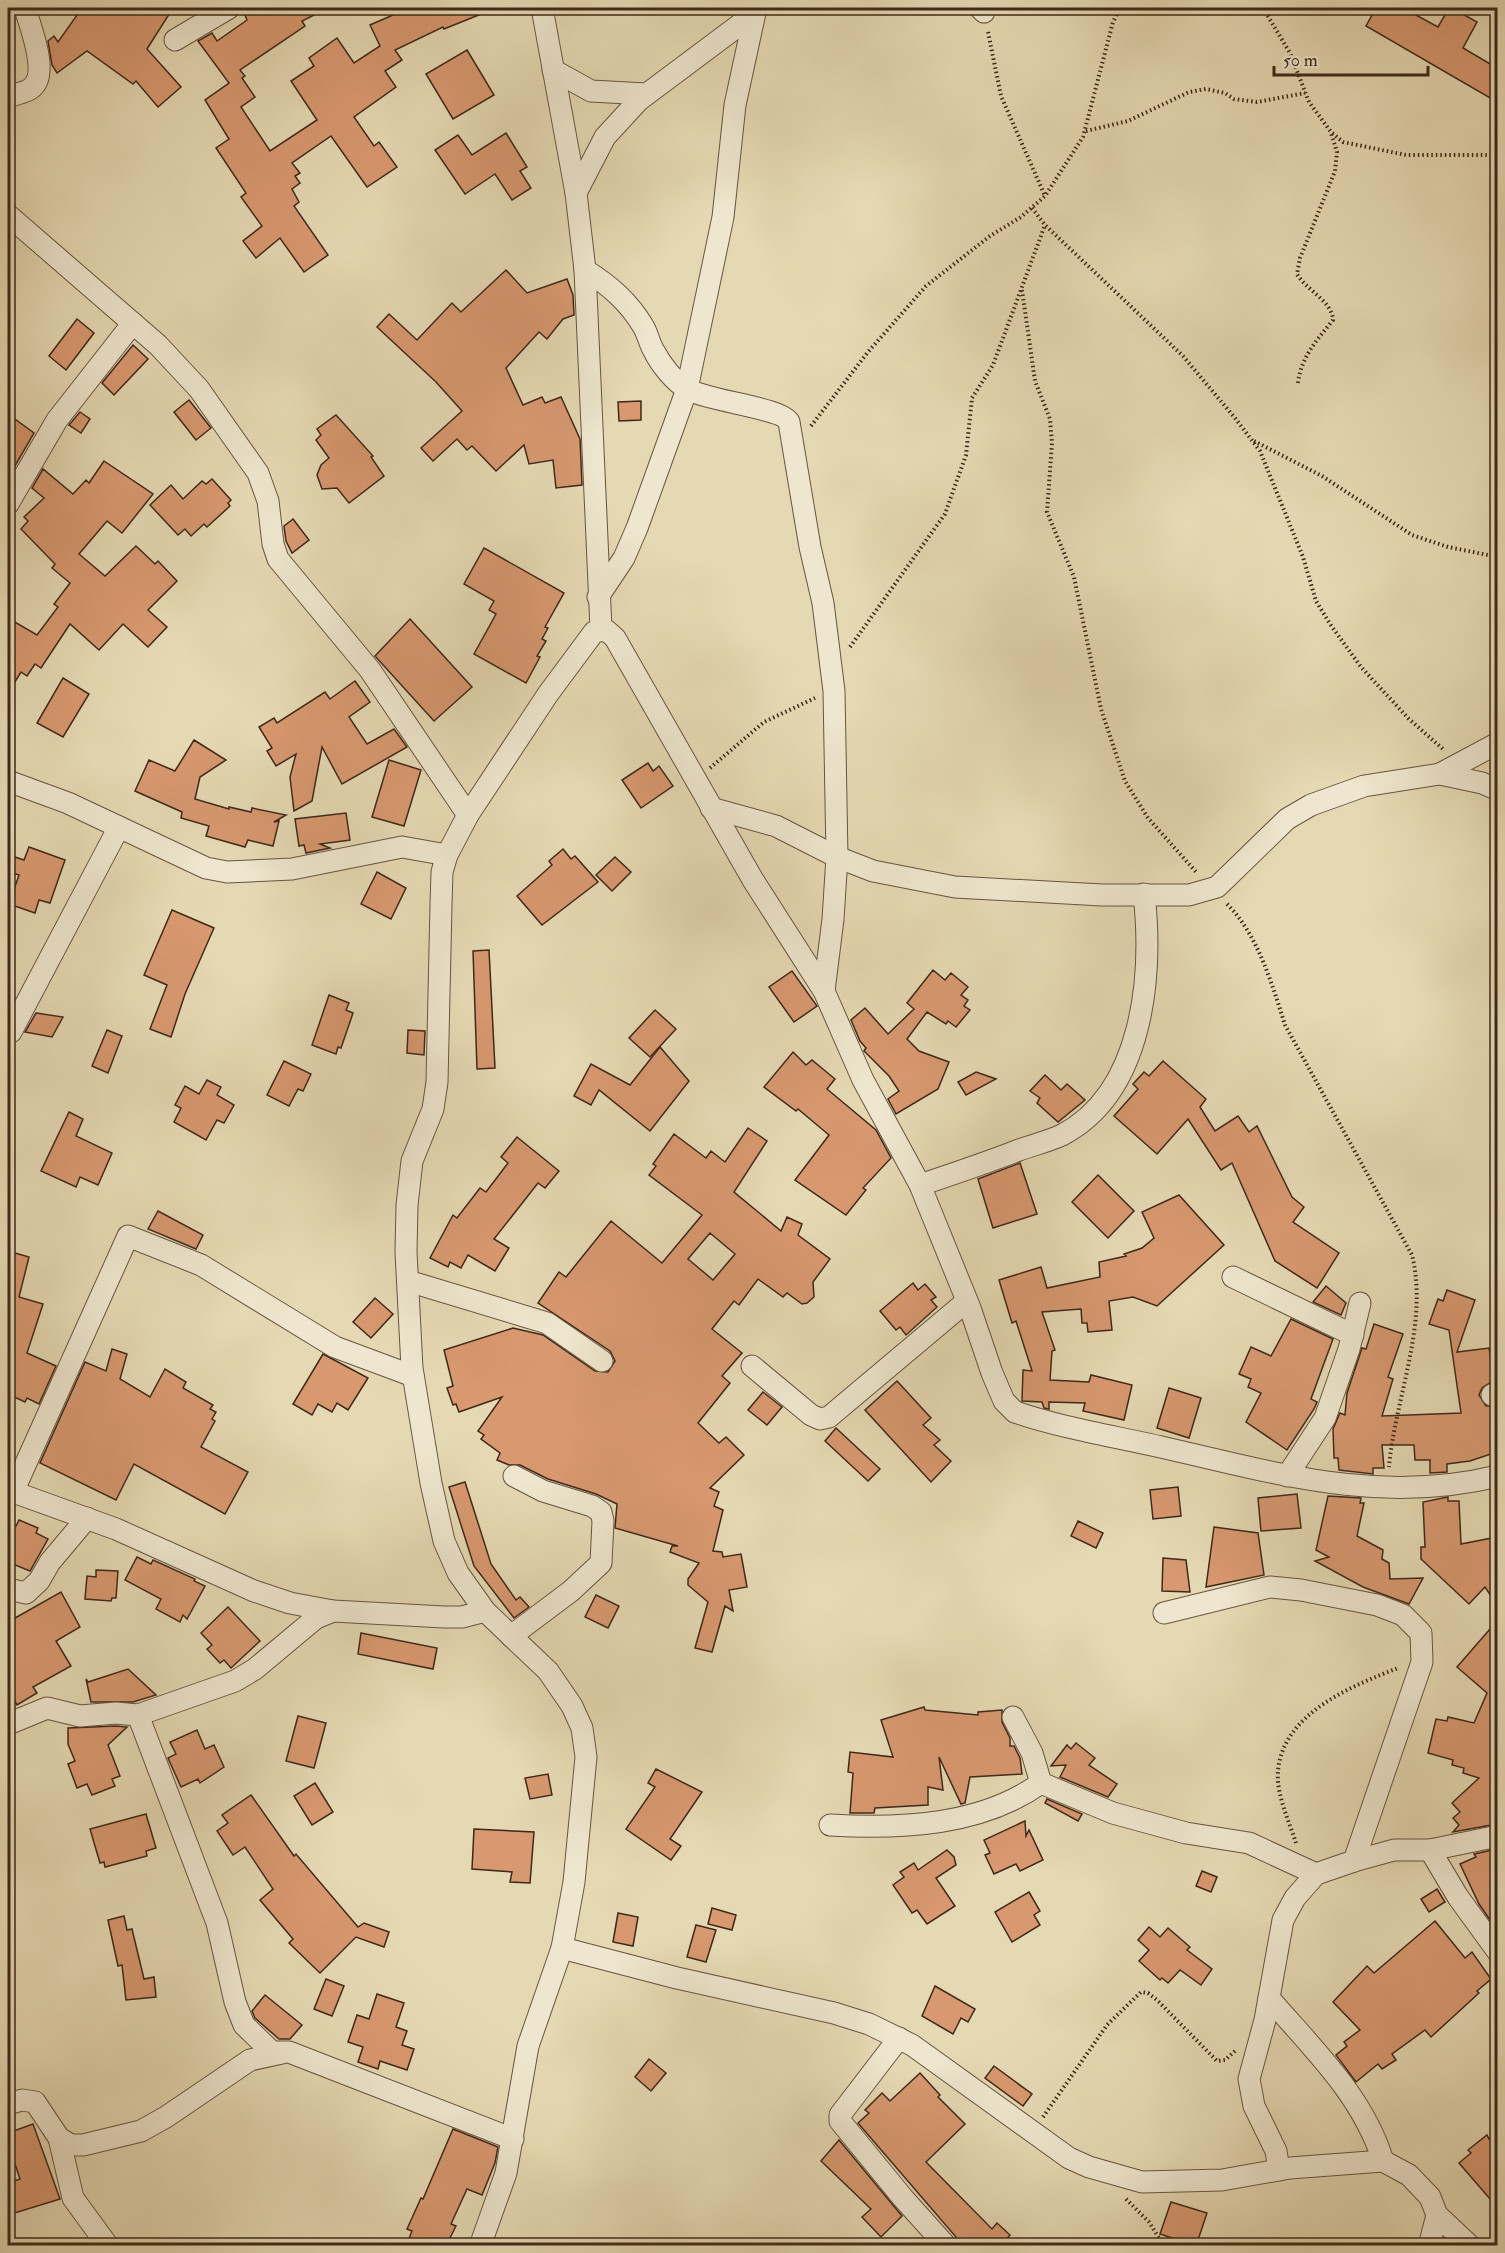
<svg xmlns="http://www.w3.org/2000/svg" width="1505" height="2253" viewBox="0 0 1505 2253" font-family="'IM FELL Double Pica',serif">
<rect width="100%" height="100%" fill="#e5d9b3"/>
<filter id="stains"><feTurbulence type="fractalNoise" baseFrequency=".00333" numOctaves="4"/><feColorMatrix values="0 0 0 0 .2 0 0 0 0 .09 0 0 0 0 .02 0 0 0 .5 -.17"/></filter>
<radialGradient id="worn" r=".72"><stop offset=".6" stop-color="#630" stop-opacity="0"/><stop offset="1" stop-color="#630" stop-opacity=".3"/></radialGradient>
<!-- building -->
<g fill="#d89870" stroke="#3e281a" stroke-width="1.5" fill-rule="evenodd">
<polygon points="82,8 173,8 147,49 181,87 158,107 136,81 133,84 87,51 57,73 52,65 48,41 54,36 58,42"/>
<polygon points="242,8 328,8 302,21 305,26 240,70 245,76 242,78 255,97 241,107 270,151 317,120 291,81 314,66 309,58 337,38 354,63 380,46 370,25 409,8 496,8 444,29 443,27 395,50 402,60 385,71 396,87 354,117 374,146 379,142 397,167 367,187 331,136 292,163 300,173 295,176 300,183 292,189 299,202 294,206 328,255 304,272 280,238 256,258 243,241 262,226 241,197 246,193 216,148 229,139 205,100 229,83 198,41 212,33 217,41 247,20"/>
<polygon points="1376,8 1403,8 1438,27 1449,8 1452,8 1477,22 1463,48 1497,68 1497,102 1366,26"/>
<polygon points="467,50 494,95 453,119 426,74"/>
<polygon points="506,133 527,167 520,171 531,188 512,200 495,174 465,194 435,150 458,135 472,155"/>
<polygon points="506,270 527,293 567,279 573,295 574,315 563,319 547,339 539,332 506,368 523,405 542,397 545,403 561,397 580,439 582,485 556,488 553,460 529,464 524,445 496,471 472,446 467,450 457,439 433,461 421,448 462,411 436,382 377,327 389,314 417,340 452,303 461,312"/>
<polygon points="77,319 94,333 66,370 49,356"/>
<polygon points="133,345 148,359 114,395 102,383"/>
<polygon points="189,400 211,428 196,440 174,412"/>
<polygon points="641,401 641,420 619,421 618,402"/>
<polygon points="80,412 90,419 81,433 69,425"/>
<polygon points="8,414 34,433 12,471 8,467"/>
<polygon points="336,415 373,456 371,457 384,476 349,503 337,488 322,489 317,475 321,465 329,458 316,440 321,435 317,429"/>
<polygon points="104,461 153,494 122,533 107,521 79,554 105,576 136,546 155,564 158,561 177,581 148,610 167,627 148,647 123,624 99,650 70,624 41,668 35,664 27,676 21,672 8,693 8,618 37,635 58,607 54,604 70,583 52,568 55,564 21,529 28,521 24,517 44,498 32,488 43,469 73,494 86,480 89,483"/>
<polygon points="212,479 231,500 228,503 230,506 207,527 204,524 191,536 185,529 178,535 150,505 171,485 183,499 202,481 206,484"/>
<polygon points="293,519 309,540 292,553 286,541 284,526"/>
<polygon points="484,548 564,593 545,627 548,628 542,639 546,641 537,656 540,657 526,683 474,654 496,614 489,610 494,601 464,584"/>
<polygon points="410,619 472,687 434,721 375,656"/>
<polygon points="63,678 89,694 63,737 37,723"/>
<polygon points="355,681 370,702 349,717 367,744 394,729 407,747 342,784 322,747 312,801 294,811 290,777 296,754 276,766 267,751 272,748 259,727 274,718 277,723 325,692 330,699"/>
<polygon points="194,740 226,760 200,777 195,799 229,809 229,807 251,812 252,808 286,815 274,822 279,821 273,846 248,840 245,847 206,836 209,826 181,818 182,812 135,791 149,760 175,771"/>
<polygon points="389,760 421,770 404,826 372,817"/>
<polygon points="648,763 653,771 659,766 673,786 641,808 622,780"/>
<polygon points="346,813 350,840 320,844 330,848 306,853 304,845 299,846 295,819"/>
<polygon points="29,847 65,860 50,903 39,900 35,913 9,904 19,875 9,872 15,857 24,860"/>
<polygon points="563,849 571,859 575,856 598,882 542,925 517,896 552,865 549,861"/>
<polygon points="615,857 631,872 612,891 596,875"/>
<polygon points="377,872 406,888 391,919 361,904"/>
<polygon points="172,910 214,928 185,994 171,1037 150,1029 167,985 144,975"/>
<polygon points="489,950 495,1068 477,1069 473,951"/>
<polygon points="933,970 945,980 951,973 968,987 961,995 968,1000 964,1006 970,1010 956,1027 948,1021 946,1024 927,1012 907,1039 919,1051 949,1062 938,1089 896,1114 888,1099 899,1091 889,1076 864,1051 866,1048 860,1041 851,1020 865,1008 888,1034 914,1009 907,1003"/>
<polygon points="792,971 817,1006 794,1022 769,987"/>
<polygon points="329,995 349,1003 346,1010 353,1013 341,1048 338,1047 336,1054 312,1045"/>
<polygon points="655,1010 676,1029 650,1057 629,1038"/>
<polygon points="36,1013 63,1017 52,1037 25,1032"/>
<polygon points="107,1030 122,1036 108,1073 92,1066"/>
<polygon points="408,1030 425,1031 424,1055 407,1053"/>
<polygon points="660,1047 689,1081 650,1131 599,1090 591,1105 574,1096 591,1064 630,1085"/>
<polygon points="793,1052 806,1065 812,1060 835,1079 827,1089 876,1130 891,1158 863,1188 866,1190 846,1215 795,1180 829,1135 798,1109 796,1111 764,1087"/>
<polygon points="284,1061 311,1074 303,1091 298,1089 289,1106 267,1095"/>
<polygon points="1163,1061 1206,1099 1200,1107 1215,1131 1238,1116 1249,1132 1257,1126 1292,1197 1304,1207 1293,1222 1339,1253 1317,1288 1275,1261 1232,1163 1221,1170 1188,1119 1157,1154 1114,1116 1138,1089 1133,1084 1144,1072 1149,1076"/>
<polygon points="976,1072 996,1079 966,1095 958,1082"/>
<polygon points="1045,1075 1061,1090 1067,1084 1085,1100 1058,1122 1037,1103 1040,1098 1030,1091"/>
<polygon points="207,1080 221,1087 217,1095 234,1105 224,1123 217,1120 206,1140 174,1122 181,1108 175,1105 185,1086 199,1094"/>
<polygon points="69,1112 83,1119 76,1136 112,1153 98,1185 80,1177 76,1187 41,1171"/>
<path d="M 748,1128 L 767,1141 L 734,1192 L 781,1231 L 787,1217 L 802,1224 L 798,1235 L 830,1259 L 813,1282 L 814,1297 L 807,1303 L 802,1304 L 787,1293 L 783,1297 L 758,1279 L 739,1305 L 734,1301 L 712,1329 L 742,1353 L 722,1376 L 730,1383 L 698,1423 L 719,1443 L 726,1437 L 744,1455 L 710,1488 L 719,1492 L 714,1506 L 723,1510 L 713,1551 L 722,1552 L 723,1557 L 741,1554 L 747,1587 L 729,1590 L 733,1611 L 725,1606 L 712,1652 L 695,1648 L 708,1602 L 688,1585 L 688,1579 L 699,1563 L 670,1552 L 672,1546 L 678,1546 L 615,1528 L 617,1504 L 596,1494 L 548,1479 L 520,1465 L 509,1465 L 497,1460 L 500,1453 L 481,1439 L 484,1435 L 478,1431 L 502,1397 L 459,1412 L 456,1404 L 453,1405 L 447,1388 L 453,1386 L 444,1350 L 513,1328 L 543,1335 L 595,1371 L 608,1372 L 615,1361 L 610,1351 L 538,1303 L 559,1272 L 566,1277 L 611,1221 L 662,1263 L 702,1215 L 649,1175 L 656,1166 L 653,1164 L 674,1134 L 706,1158 L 711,1151 L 725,1162 ZM 710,1233 L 735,1254 L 713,1280 L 688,1259 Z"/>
<polygon points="517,1137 559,1171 545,1188 538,1183 494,1239 509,1248 495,1271 468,1255 461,1268 450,1262 448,1267 430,1258 453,1215 457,1218 480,1188 486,1192 508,1163 501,1157"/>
<polygon points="1020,1163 1037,1214 993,1228 978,1179"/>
<polygon points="1098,1175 1134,1211 1108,1238 1072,1202"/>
<polygon points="1179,1195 1224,1245 1157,1306 1133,1297 1109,1301 1112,1330 1088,1332 1087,1323 1082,1323 1081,1309 1042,1312 1055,1350 1052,1351 1050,1380 1089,1382 1091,1375 1132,1385 1124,1420 1083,1411 1085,1403 1049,1402 1049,1409 1044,1408 1042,1402 1022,1401 1023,1370 1032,1371 1016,1321 1012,1323 999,1280 1041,1267 1047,1288 1100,1277 1099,1262 1126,1256 1124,1254 1142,1248 1154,1238 1142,1212"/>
<polygon points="158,1211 203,1235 196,1249 148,1229"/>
<polygon points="8,1251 29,1257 19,1297 43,1304 27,1353 56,1366 39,1404 27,1398 25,1402 8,1394"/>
<polygon points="913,1283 918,1290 925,1284 936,1297 931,1300 937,1307 906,1335 900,1327 896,1330 880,1311"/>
<polygon points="1326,1286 1346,1303 1341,1315 1313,1302"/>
<polygon points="1447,1290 1475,1300 1457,1352 1489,1348 1494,1380 1482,1388 1479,1395 1486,1406 1497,1406 1497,1452 1470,1461 1447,1464 1447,1472 1430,1473 1430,1460 1415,1460 1414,1445 1382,1445 1384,1468 1373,1468 1373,1474 1339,1470 1338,1458 1334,1458 1333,1429 1340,1413 1345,1415 1347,1393 1362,1348 1366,1349 1374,1324 1403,1334 1388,1377 1393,1379 1382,1416 1461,1413 1449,1330 1429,1324 1438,1299 1443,1301"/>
<polygon points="375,1298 393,1314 371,1338 353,1322"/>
<polygon points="1291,1319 1333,1339 1311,1399 1317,1402 1314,1409 1287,1450 1246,1422 1261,1393 1248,1387 1251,1379 1239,1374 1251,1347 1271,1356"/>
<polygon points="112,1349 127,1354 120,1379 150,1397 165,1369 186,1382 183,1388 213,1405 210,1409 216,1412 212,1419 215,1421 201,1447 248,1472 225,1514 134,1464 116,1500 40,1463 85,1362 106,1371"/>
<polygon points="323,1354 368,1378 348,1410 337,1403 332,1412 318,1404 312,1415 293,1404"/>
<polygon points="897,1381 931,1418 923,1425 940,1440 934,1445 951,1461 931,1482 865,1410"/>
<polygon points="1169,1388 1201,1398 1189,1438 1157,1428"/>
<polygon points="763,1392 782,1407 767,1425 748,1410"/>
<polygon points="836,1428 880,1469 868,1481 825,1441"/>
<polygon points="465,1482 491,1564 516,1600 520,1597 529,1607 514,1618 474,1566 449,1487"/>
<polygon points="1178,1487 1181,1516 1153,1519 1150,1490"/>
<polygon points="1297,1494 1301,1528 1261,1531 1258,1498"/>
<polygon points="1328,1496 1361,1498 1360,1503 1364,1503 1357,1536 1383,1550 1382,1559 1389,1563 1390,1579 1423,1578 1409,1604 1363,1587 1315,1561 1329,1557 1316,1550"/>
<polygon points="1448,1497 1448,1501 1459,1501 1461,1544 1497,1537 1497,1605 1485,1587 1469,1604 1421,1559 1421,1547 1425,1547 1423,1502"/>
<polygon points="19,1520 38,1528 36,1533 48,1539 30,1571 8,1562 8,1522 16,1526"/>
<polygon points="1078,1521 1103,1533 1096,1548 1071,1536"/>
<polygon points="1214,1527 1258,1533 1264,1575 1206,1587"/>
<polygon points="137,1557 151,1564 153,1560 195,1579 194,1581 205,1586 187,1619 183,1615 180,1622 156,1609 161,1599 125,1580"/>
<polygon points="1163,1558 1186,1560 1190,1592 1162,1591"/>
<polygon points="96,1570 118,1571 116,1598 112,1598 111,1601 85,1599 87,1576 96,1577"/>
<polygon points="61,1592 80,1627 56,1641 71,1666 33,1687 37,1693 17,1705 8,1690 8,1622"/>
<polygon points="596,1595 619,1606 608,1628 585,1617"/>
<polygon points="228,1607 260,1641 231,1668 224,1660 220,1663 207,1649 212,1645 201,1633"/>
<polygon points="1497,1621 1497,1824 1453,1832 1459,1825 1453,1818 1460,1812 1452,1803 1479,1778 1463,1773 1464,1768 1452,1765 1453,1760 1428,1753 1436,1719 1447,1721 1448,1717 1474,1723 1487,1693 1457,1667"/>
<polygon points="361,1633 437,1648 433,1669 358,1654"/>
<polygon points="128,1669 156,1695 133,1702 91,1702 86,1679 88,1682"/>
<polygon points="924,1707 925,1710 978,1715 978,1712 1002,1710 1002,1722 1010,1738 1010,1746 1014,1746 1020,1758 1022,1774 970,1777 965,1803 961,1804 939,1757 943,1790 928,1787 928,1805 875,1808 874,1813 850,1813 853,1773 848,1772 850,1752 893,1757 881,1720"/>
<polygon points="298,1716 326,1723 314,1768 286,1761"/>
<polygon points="116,1726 127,1727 108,1745 120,1776 112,1779 115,1786 92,1795 87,1784 77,1788 68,1764 75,1761 68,1744 68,1728"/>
<polygon points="197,1730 205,1749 214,1745 224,1767 200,1783 198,1779 181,1787 168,1758 176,1754 170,1742"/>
<polygon points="1076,1743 1095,1758 1089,1765 1117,1784 1108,1797 1060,1777 1066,1765 1051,1766 1067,1745 1071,1749"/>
<polygon points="656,1769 702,1792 670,1839 681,1846 671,1860 626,1829 655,1787 648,1783"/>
<polygon points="548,1774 552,1795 530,1799 525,1778"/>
<polygon points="315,1783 333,1812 312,1825 294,1796"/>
<polygon points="251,1795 294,1856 296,1854 358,1927 364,1923 389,1932 384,1947 356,1937 320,1973 289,1943 293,1939 260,1900 273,1889 245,1847 233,1855 217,1831 228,1823 222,1815"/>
<polygon points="1047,1799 1082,1814 1078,1821 1045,1803"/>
<polygon points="146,1814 156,1848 146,1851 147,1856 105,1867 104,1862 100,1863 90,1829"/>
<polygon points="1025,1821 1026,1836 1029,1830 1043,1860 1020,1871 1016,1864 994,1874 985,1855 990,1853 984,1840"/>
<polygon points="474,1829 534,1832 530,1883 510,1882 512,1872 472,1869"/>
<polygon points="1497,1849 1497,1930 1479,1904 1460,1864 1476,1857 1474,1854"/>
<polygon points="947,1850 954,1857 956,1865 936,1878 955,1906 927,1924 917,1910 912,1913 893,1885 904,1877 900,1872 914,1863 918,1870"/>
<polygon points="1202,1871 1217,1877 1211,1892 1196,1886"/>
<polygon points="1437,1889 1445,1902 1429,1912 1421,1899"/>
<polygon points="1029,1892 1040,1911 1034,1915 1040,1925 1012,1942 995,1912"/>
<polygon points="712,1908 736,1915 732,1930 708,1924"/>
<polygon points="618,1913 638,1917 633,1946 613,1942"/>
<polygon points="124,1916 127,1930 132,1929 144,1979 154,1977 156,1997 126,2000 122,1965 118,1966 108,1920"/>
<polygon points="1435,1921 1465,1958 1472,1952 1491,1979 1477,1991 1479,1993 1431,2037 1425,2030 1392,2054 1396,2060 1382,2069 1378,2064 1356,2082 1336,2055 1347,2046 1344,2042 1360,2030 1333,2002 1367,1966 1374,1973"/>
<polygon points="696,1925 716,1930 706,1962 687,1957"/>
<polygon points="1149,1927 1160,1937 1168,1928 1190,1947 1187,1950 1212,1969 1201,1985 1180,1970 1168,1983 1162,1978 1160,1980 1139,1961 1149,1950 1138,1940"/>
<polygon points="326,1979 344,1986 332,2016 314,2009"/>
<polygon points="935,1986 975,2009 968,2022 961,2018 953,2034 922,2016"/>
<polygon points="377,1994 404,2003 396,2027 407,2031 402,2045 414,2049 407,2070 380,2061 378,2069 358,2062 363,2047 348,2042 357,2015 369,2019"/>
<polygon points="265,1995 302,2025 290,2039 279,2039 255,2018 252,2011"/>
<polygon points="649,2059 666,2073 651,2091 635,2077"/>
<polygon points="994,2066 1032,2094 1023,2106 985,2078"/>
<polygon points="920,2073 940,2095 938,2097 965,2124 926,2162 992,2229 997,2223 1010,2235 1005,2241 1009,2246 958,2246 956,2237 858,2123 869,2113 865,2110 882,2093 890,2101"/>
<polygon points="33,2124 60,2199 8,2215 8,2183 20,2179 8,2143 8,2133"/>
<polygon points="453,2129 498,2147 495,2163 482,2195 467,2189 451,2224 456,2226 446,2246 406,2246 412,2231 407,2229 421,2198 423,2199"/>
<polygon points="1497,2132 1497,2207 1459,2163 1471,2153 1468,2150 1487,2135 1489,2139"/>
<polygon points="839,2140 902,2216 881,2237 862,2217 871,2209 821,2161"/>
<polygon points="1171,2202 1207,2213 1196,2246 1160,2234"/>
</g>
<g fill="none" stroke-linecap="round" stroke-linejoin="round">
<defs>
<g id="minor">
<polyline points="542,8 576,193 585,270 601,629"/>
<polyline points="980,8 984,12"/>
<polyline points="175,40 229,8"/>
<polyline points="553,70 591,91 646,94"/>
<path d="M 8,97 C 15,94 24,93 30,89 C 51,76 30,27 25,8"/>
<polyline points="576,193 605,137 639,100 754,14"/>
<polyline points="8,215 158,345 199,389 258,473 268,501 273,544 278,559 370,670 468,815"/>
<path d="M 585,270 C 609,285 628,301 643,326 C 648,334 649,343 654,351 C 661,365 674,381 687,389 C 708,401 782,408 789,422 L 810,547 L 823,603 L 834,691 L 837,857 L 833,919 L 824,991"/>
<polyline points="8,504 57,420 133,323"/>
<polyline points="598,597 624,558 637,528 687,389 723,217 735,105 756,8"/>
<polyline points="1440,774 1482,783 1498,790"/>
<polyline points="8,781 68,803 206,868 227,872 292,869 402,847 447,855"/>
<polyline points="711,808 776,826 837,857 873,871 955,887 1102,895 1189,895 1217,887 1287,819 1311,805 1364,786 1440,774 1498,743"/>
<polyline points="11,1032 119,827"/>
<path d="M 920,1185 C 953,1174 986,1163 1019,1150 C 1033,1145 1049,1141 1062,1135 C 1144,1092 1153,975 1144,894"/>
<polyline points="1233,1277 1353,1335"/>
<polyline points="408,1281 547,1323 602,1361"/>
<polyline points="752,1366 811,1415 820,1419 829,1417 967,1301"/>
<polyline points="1492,1395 1498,1392"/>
<polyline points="1287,1476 1325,1418 1349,1349 1360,1303"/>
<polyline points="8,1490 116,1529 254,1591 290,1603 333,1611 444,1617 462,1617 485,1611"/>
<polyline points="13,1492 128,1236 201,1265 335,1347 413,1376"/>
<polyline points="8,1589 26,1593 39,1581 50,1562 87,1518"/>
<polyline points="1164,1613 1270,1587 1301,1590 1377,1605 1403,1615 1421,1633 1422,1662 1354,1861"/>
<polyline points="511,1636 571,1591 601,1563 603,1521 601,1512 592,1506 543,1491 514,1476"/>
<polyline points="138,1715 217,1923 235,2002 244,2025 272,2052 289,2052 513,2139"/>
<polyline points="1013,1717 1032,1753 1041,1783"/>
<polyline points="8,1724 47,1708 80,1716 116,1713 138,1715 235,1681 255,1669 316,1618 333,1611"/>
<path d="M 830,1825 C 901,1829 981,1826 1041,1783 L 1113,1813 L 1186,1833 L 1249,1843 L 1316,1874"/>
<polyline points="1430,1850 1458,1897 1498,1952"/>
<polyline points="562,1948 677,1978 834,2013 869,2024 912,2045 1069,2158 1089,2167 1142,2182 1222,2180 1290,2168 1383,2161 1409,2175 1430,2197 1437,2215 1429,2246"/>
<path d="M 1269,1998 C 1313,2049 1363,2096 1383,2161"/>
<polyline points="899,2038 840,2115 840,2121 903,2198 946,2246"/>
<polyline points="8,2104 22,2100 35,2102 59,2138 71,2145 83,2145 141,2131 166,2117 250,2060 282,2053"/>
<polyline points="59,2138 73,2198 108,2246"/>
<polyline points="1279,2170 1276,2151 1254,2106 1249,2079 1265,2020 1283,1920 1295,1898 1316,1874 1354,1861 1394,1850 1430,1850 1498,1836"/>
<polyline points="1437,2215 1470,2246"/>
<path d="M 480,2246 L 506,2173 L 528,2046 L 562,1948 L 574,1882 L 586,1757 L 582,1728 L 572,1706 L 548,1671 L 485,1611 L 458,1573 L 444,1541 L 431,1483 L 412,1368 L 406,1252 L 407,1205 L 412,1161 L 433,1109 L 437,1082 L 441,905 L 442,872 L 447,855 L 468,815 L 548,694 L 594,632 L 606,630 L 615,638 L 753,880 L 824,991 L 863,1080 L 920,1185 L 970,1308 L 992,1373 L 1004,1401 L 1015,1412 C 1062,1428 1113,1436 1161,1447 C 1276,1473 1379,1505 1498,1476"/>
</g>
</defs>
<!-- minor casing -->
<use href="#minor" stroke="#685440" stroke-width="23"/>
<!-- path -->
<g stroke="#3e281a" stroke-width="4" stroke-dasharray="1.5 3" stroke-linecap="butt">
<polyline points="1263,8 1290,53 1309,102 1331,132 1343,142 1406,155 1498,155"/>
<polyline points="988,32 1001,96 1045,196"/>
<polyline points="1086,131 1128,121 1189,92 1206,89 1225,93 1234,99 1257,102 1305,93"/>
<polyline points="1032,208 1045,225 1183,356 1235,418 1260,451 1303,557 1316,601 1330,624 1361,667 1408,718 1444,750"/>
<polyline points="1022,290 1035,381 1050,419 1052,443 1047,512 1074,577 1101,709 1125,781 1148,818 1197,873"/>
<path d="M 1298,383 C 1301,357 1317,340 1333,320 C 1332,301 1306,290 1297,274 L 1300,258 L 1335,171 L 1337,152 L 1331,133"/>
<polyline points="811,426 868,352 926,286 990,236 1021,217 1045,196 1083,137 1113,22 1120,8"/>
<polyline points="1254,441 1322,476 1412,535 1448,547 1498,557"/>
<polyline points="850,647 945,514 966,455 972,398 993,365 1045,225"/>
<polyline points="710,768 764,722 815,698"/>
<path d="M 1227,904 C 1258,935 1272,984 1285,1025 L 1412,1255 C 1429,1324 1395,1398 1389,1467"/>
<path d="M 1296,1843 C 1289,1821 1276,1794 1278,1771 C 1283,1713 1352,1686 1398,1668"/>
<polyline points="1043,2117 1107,2025 1141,1992 1148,1993 1157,2000 1217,2061 1225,2060 1235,2051"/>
<polyline points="1126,2199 1149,2222 1164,2246"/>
</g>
<!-- minor -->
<use href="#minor" stroke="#eee6ce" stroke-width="21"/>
</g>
<!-- margin -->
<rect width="1505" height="2253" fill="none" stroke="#e5d9b3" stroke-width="30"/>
<rect x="9" y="9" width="1487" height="2235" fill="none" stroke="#3e281a" stroke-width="3"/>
<rect x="15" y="15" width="1475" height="2223" fill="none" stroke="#3e281a" stroke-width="1.5"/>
<!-- scale -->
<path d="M1274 66v9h154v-9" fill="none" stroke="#3e281a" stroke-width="3"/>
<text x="1283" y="66" font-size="18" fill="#3e281a" stroke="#eee6ce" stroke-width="4.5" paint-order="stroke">50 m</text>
<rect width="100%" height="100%" filter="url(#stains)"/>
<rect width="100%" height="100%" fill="url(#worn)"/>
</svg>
